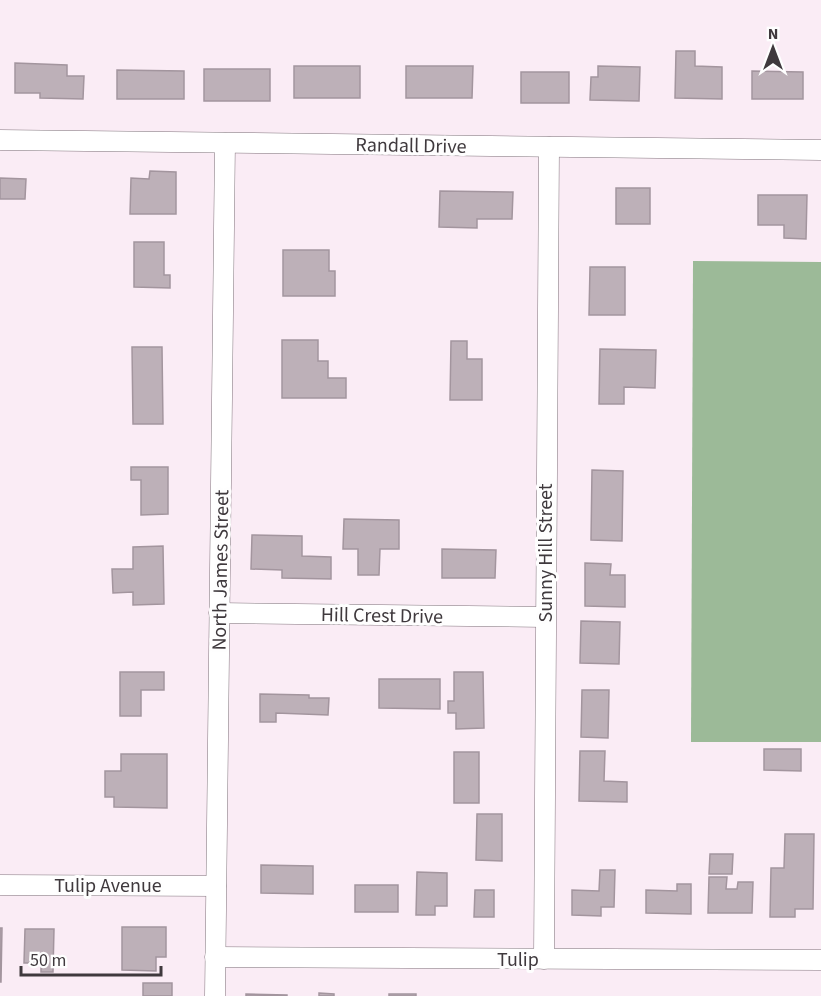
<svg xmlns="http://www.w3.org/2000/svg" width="821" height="996" viewBox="0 0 821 996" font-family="'Source Sans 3',sans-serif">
<rect width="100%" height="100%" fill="#faecf5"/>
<!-- forest -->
<polygon fill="#9cba98" points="693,261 821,262 821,742 691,742"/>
<!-- building -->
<g fill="#bdb0b8" stroke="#a3959e" stroke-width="1.5">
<polygon points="676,51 695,51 695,66 722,67 722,99 675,98"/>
<polygon points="15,63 67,65 67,76 84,76 83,99 40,98 40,93 15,93"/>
<rect x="294" y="66" width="66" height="32"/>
<polygon points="406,66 473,66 472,98 406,98"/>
<polygon points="598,66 640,67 639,101 590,100 591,77 598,77"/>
<rect x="204" y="69" width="66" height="32"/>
<polygon points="117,70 184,71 184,99 117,99"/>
<polygon points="752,71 803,72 803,99 752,99"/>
<rect x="521" y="72" width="48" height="31"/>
<polygon points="150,171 176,172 176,214 130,214 131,178 149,179"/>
<polygon points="0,178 26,179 25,199 0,199"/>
<rect x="616" y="188" width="34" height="36"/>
<polygon points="440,191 513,192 512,219 477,219 477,228 439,227"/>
<polygon points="758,195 807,195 806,239 784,238 784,225 758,225"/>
<polygon points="134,242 164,242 164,275 170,275 170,288 134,287"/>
<polygon points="283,250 329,250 329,271 335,271 335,296 283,296"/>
<polygon points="590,267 625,267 625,315 589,315"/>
<polygon points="282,340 318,340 318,361 328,361 328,378 346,378 346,398 282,398"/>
<polygon points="451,341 467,341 467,359 482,359 482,400 450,400"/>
<polygon points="132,347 162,347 163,424 133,424"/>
<polygon points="600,349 656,350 655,388 624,387 624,404 599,404"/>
<polygon points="131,467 168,467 168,514 141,515 141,480 131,480"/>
<polygon points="592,470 623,471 622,541 591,540"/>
<polygon points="344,519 399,520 399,549 380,549 379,575 358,575 358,549 343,549"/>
<polygon points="252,535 302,536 302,556 331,557 331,579 282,578 282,570 251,569"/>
<polygon points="163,546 164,604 133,605 133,592 113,593 112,569 133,569 133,547"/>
<polygon points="442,549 496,550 495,578 442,578"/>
<polygon points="585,563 611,564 610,575 625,575 625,607 585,606"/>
<polygon points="581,621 620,622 619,664 580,663"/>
<polygon points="120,672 164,672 164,690 141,690 141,716 120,716"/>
<polygon points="454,672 483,672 484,728 456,729 456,713 448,713 448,701 454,701"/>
<polygon points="379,679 440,679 440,709 379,708"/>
<polygon points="582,690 609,690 608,738 581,737"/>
<polygon points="260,694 309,695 309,698 329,698 328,715 276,713 276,722 260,722"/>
<polygon points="764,749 801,749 801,771 764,770"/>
<polygon points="580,751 605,751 604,781 627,782 627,802 579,801"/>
<rect x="454" y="752" width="25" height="51"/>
<polygon points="121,754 167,754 167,808 114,807 114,797 105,797 105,771 121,771"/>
<polygon points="477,814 502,814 502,861 476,860"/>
<polygon points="785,834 814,834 813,909 795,909 795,917 770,917 771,868 784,868"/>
<polygon points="710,854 733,854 732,874 709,874"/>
<polygon points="261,865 313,866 313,894 261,893"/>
<polygon points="600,870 615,870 614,907 601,907 601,916 572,915 572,890 599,891"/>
<polygon points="417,872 447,873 447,906 435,906 435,915 416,915"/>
<polygon points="709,877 727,877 726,889 737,889 738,882 753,882 752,913 708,913"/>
<polygon points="677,884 691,884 691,914 646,913 646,890 677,891"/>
<rect x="355" y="885" width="43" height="27"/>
<polygon points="475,890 494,890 494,917 474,917"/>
<polygon points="122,927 166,927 166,957 156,957 156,971 122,970"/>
<polygon points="0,928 2,928 1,982 0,982"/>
<polygon points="25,929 54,929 53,972 41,972 41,963 24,963"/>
<rect x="143" y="983" width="29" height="13"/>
<polygon points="319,993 334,994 334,996 319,996"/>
<polygon points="246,994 287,995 287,996 246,996"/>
<rect x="389" y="994" width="27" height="2"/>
</g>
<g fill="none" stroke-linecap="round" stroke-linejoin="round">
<defs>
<g id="minor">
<polyline points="0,140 821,150"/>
<polyline points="219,613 545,617"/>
<polyline points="0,885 216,886"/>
<polyline points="215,957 821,960"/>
<polyline points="544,959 549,147"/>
<polyline points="215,996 225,143"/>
</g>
</defs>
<!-- minor casing -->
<use href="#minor" stroke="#80747c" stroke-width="21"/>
<!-- minor -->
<use href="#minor" stroke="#fff" stroke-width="20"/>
</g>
<g text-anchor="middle" stroke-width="6" stroke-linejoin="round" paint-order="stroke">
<!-- street labels -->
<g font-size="20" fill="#3f393d" stroke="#fefefe">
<text transform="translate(411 145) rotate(1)" y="7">Randall Drive</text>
<text transform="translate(545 553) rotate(-90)" y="7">Sunny Hill Street</text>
<text transform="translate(220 570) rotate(-89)" y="7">North James Street</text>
<text transform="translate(382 615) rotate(1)" y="7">Hill Crest Drive</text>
<text x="108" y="892">Tulip Avenue</text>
<text x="518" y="966">Tulip</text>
</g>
</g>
<!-- north arrow -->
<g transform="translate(773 48)" stroke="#fefefe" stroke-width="4.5" paint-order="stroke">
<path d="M0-4.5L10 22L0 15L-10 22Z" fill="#3f393d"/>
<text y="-9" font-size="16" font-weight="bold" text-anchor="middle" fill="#3f393d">N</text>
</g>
<!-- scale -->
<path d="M21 966v9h140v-9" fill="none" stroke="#3f393d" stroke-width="3"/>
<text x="30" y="966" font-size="18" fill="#3f393d" stroke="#fefefe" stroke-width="4.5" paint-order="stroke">50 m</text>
</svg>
